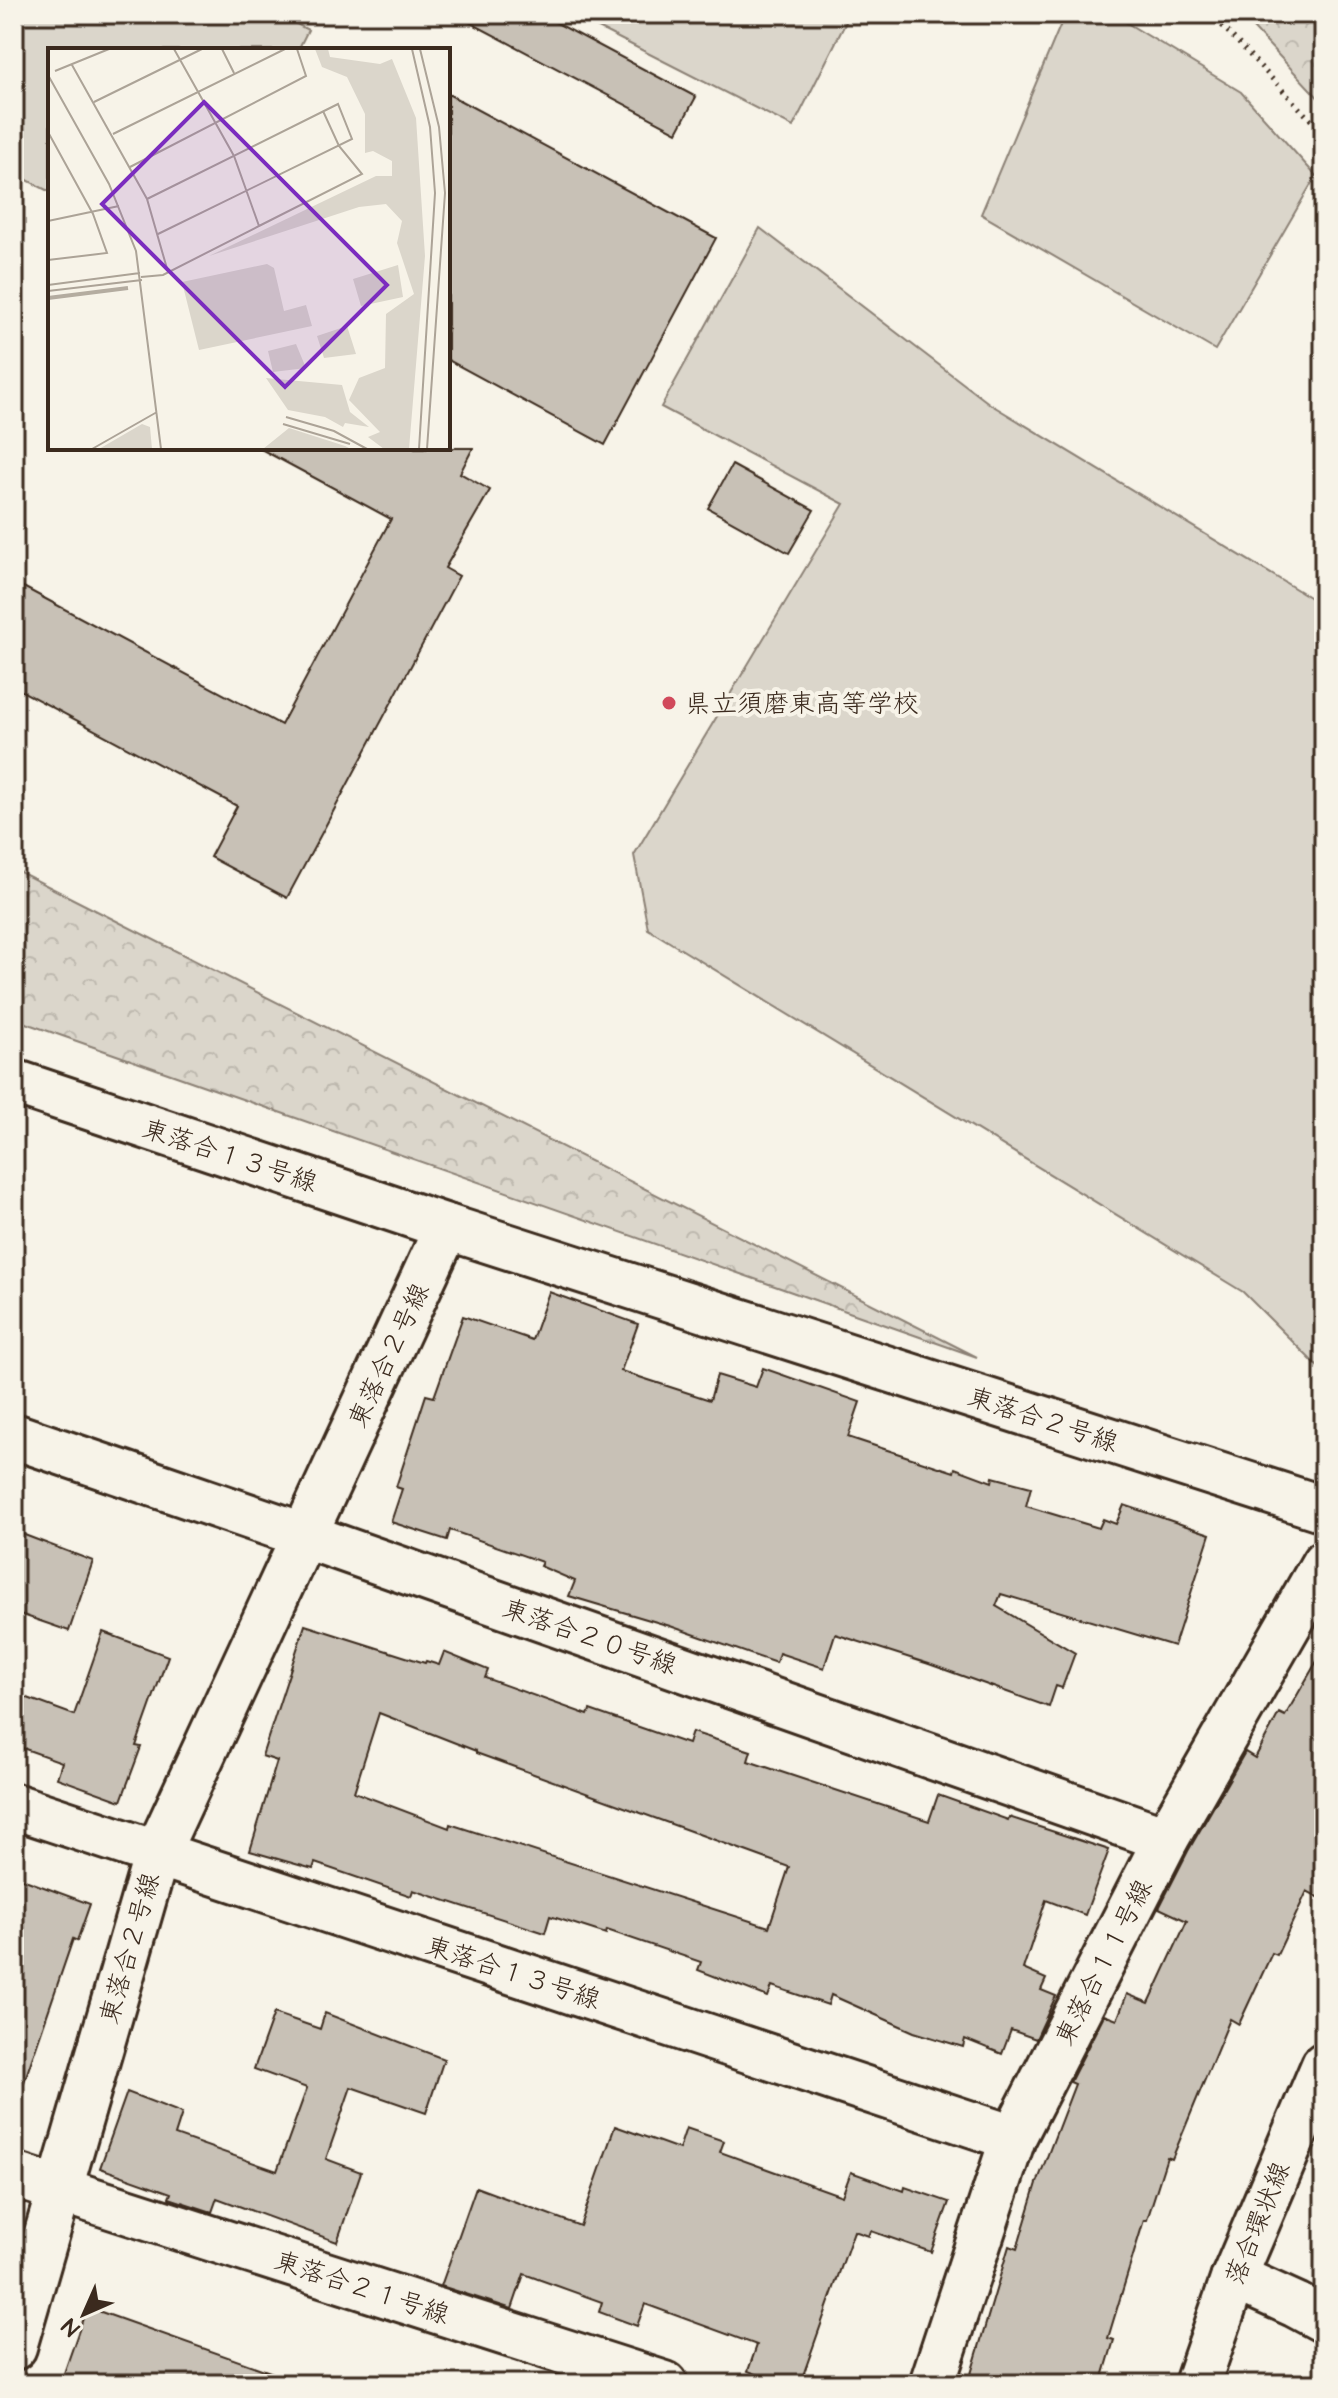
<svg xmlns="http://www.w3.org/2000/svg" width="1338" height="2398" viewBox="0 0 1338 2398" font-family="'Architects Daughter','Klee One',sans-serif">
<defs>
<pattern id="forest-crowns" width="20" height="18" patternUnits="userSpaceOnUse" patternTransform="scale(2)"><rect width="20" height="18" fill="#dbd6cb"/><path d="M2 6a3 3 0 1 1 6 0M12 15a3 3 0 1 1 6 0" fill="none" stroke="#bdb8ae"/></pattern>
</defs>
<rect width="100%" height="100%" fill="#f7f3e8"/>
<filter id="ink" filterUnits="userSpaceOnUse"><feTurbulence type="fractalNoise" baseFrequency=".0125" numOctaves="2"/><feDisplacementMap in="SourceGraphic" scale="16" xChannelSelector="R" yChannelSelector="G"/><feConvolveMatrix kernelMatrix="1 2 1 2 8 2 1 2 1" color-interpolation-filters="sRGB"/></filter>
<g filter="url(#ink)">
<!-- forest -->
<g fill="url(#forest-crowns)" stroke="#8b8074" stroke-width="2">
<polygon points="1240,14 1324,14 1324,104"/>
<polygon points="14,869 977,1357 14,1019"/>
</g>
<!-- pitch -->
<g fill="#dbd6cb" stroke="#8b8074" stroke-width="2">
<polygon points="14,14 278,14 308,30 298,50 50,50 50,192 14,173"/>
<polygon points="571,14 850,14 793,127"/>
<polygon points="1065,14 1112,14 1241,92 1316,176 1215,350 981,214"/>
<polygon points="760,228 990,404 1324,606 1324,1366 1321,1370 1243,1292 648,929 634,855 844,504 661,407"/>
</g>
<!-- building -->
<g fill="#c8c1b6" stroke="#3b2a1e" stroke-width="2" fill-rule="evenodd">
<polygon points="454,14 540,14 696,97 677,132"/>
<polygon points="448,94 716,238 605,445 448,360"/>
<polygon points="259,448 473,448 460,473 490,490 445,568 459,576 287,898 210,857 237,806 14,687 14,582 281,725 391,519"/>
<polygon points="732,465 814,510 789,553 708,508"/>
<polygon points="549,1292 638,1324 621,1371 710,1400 717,1375 756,1387 763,1368 860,1402 848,1437 954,1472 955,1468 992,1482 993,1477 1031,1487 1026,1506 1099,1528 1103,1519 1116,1524 1124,1505 1210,1534 1174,1646 1001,1594 996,1606 1075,1653 1062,1688 1056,1686 1049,1707 929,1664 835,1634 824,1668 779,1653 776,1663 670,1626 569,1596 575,1581 540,1566 542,1562 450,1530 447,1540 391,1522 402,1489 396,1487 426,1395 434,1397 463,1316 532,1340"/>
<polygon points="14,1531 93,1561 69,1631 14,1612"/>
<path d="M 305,1625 L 425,1663 L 426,1661 L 439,1665 L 444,1652 L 488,1670 L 485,1678 L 588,1715 L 590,1710 L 688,1744 L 692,1732 L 751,1751 L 748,1761 L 929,1821 L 938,1795 L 1008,1820 L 1009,1817 L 1109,1850 L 1085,1915 L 1046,1900 L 1023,1969 L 1046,1979 L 1041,1990 L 1056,1996 L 1036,2039 L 1011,2030 L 1002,2054 L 965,2039 L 963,2047 L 914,2032 L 831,1995 L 828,2005 L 772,1986 L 768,1997 L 698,1970 L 701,1962 L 607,1930 L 606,1934 L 550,1916 L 545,1933 L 413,1890 L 411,1896 L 315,1863 L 313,1869 L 250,1851 L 277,1761 L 262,1756 ZM 379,1713 L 476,1751 L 476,1753 L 789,1867 L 769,1927 L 450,1824 L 449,1828 L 354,1792 Z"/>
<polygon points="103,1632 168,1656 136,1746 141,1747 121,1801 57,1778 62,1762 14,1745 14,1693 74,1715"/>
<polygon points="1324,1649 1324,1900 1307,1891 1277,1955 1272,1953 1239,2024 1230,2019 1172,2159 1167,2157 1147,2220 1144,2220 1108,2338 1114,2340 1101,2384 968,2384 1009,2246 1017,2249 1037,2183 1075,2084 1070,2082 1104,2015 1117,2020 1127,1994 1149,2003 1187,1921 1159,1908 1188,1851 1245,1752 1255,1758 1279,1713 1285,1716"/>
<polygon points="14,1876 90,1904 77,1941 73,1939 21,2091 14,2090"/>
<polygon points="274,2013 320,2029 325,2013 444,2059 426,2113 351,2087 326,2159 361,2172 337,2242 217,2198 212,2212 169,2198 171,2193 100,2168 127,2092 182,2113 175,2135 277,2171 307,2088 254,2069"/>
<polygon points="615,2126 679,2149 686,2128 724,2141 720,2152 842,2196 851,2172 904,2191 905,2187 949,2202 931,2252 871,2231 869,2236 854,2231 800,2384 784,2384 748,2371 757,2345 645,2304 637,2326 599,2312 602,2302 524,2274 512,2309 441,2286 476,2187 580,2226"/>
<polygon points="87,2307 287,2378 286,2384 87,2384 63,2376"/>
</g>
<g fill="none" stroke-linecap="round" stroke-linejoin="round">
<defs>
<g id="street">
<polyline points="14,1082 447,1227"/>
<polyline points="14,1436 306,1536 1166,1839"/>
<polyline points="14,1806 1013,2138"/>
<polyline points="14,2175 665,2384"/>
<polyline points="1234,2277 1296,2305 1324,2320"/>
<polyline points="14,2347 157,1853 447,1227 1324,1509"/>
<polyline points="932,2384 1013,2138 1166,1839 1324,1563"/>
</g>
<polyline id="secondary" points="1197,2384 1234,2277 1324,2065"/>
</defs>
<!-- street casing -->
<use href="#street" stroke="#3b2a1e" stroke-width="50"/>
<!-- secondary casing -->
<use href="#secondary" stroke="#3b2a1e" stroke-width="50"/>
<!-- path -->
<polyline stroke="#3b2a1e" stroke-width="5" stroke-dasharray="2 6" stroke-linecap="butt" points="1211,14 1324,134"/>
<!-- street -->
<use href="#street" stroke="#f7f3e8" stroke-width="44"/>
<!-- secondary -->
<use href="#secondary" stroke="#f7f3e8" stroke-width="44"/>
</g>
</g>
<!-- markers -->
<circle fill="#d1495b" stroke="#f7f3e8" stroke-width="3" cx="669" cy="703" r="8"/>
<g text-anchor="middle" stroke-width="8" stroke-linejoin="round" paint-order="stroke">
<!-- poi labels -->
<g font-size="26" fill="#3b2a1e" stroke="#f7f3e8" text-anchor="start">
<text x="685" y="712">県立須磨東高等学校</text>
</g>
<!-- street labels -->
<g font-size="26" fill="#3b2a1e" stroke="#f7f3e8">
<text transform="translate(230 1155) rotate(18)" y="9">東落合１３号線</text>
<text transform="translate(388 1355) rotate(-65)" y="9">東落合２号線</text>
<text transform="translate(1043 1419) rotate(18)" y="9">東落合２号線</text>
<text transform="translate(590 1636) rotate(19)" y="9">東落合２０号線</text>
<text transform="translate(129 1948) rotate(-74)" y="9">東落合２号線</text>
<text transform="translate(1103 1962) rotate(-63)" y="9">東落合１１号線</text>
<text transform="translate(513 1972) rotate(18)" y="9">東落合１３号線</text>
<text transform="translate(1257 2223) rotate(-68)" y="9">落合環状線</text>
<text transform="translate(362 2287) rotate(18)" y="9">東落合２１号線</text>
</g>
</g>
<!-- overview -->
<g transform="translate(48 48)">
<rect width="402" height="402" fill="#f7f3e8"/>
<path d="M 267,1 L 280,1 L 282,9 L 332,16 L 344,11 L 368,70 L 377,208 L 361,401 L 336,401 L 320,389 L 332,384 L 301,352 L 311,330 L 337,320 L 338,266 L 366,246 L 349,195 L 354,173 L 338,156 L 311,159 L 161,208 L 328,128 L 344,128 L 344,113 L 325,103 L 317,105 L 317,66 L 299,29 L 274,19 ZM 218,330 L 294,337 L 302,364 L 321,379 L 297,375 L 295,379 L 277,369 L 240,362 ZM 94,376 L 102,379 L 104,401 L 51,401 ZM 241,380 L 297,398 L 303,401 L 215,401 Z" fill="#dbd6cb"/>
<path d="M 219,216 L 226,220 L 236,263 L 258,257 L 264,278 L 151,302 L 134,234 ZM 350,217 L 355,249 L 313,258 L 305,231 ZM 299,278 L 308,306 L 276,310 L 269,288 ZM 248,296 L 258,320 L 225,324 L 220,303 Z" fill="#dbd6cb"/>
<path fill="none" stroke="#b4aca0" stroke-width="4" d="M 0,250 L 80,240"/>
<path fill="none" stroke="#aca397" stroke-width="2" d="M 174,1 L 186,25M 364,1 L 382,79 L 387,145 L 371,401M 372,1 L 391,79 L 397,145 L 379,401M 24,17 L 99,151 L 120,224M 7,23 L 61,1M 0,27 L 61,136 L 88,203 L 113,401M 46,54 L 154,1M 0,84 L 45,166 L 59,205 L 0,212M 65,86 L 237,1M 82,119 L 258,28 L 249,1M 99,151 L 290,56 L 304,91 L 110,186M 0,173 L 71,158M 211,178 L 314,126 L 291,98 L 275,63M 93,229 L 115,227 L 211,178 L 186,108 L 126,1M 0,237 L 92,225M 0,243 L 94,232M 238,369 L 286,383 L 319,401M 235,376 L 302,396M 44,401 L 109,364"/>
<path fill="#7b2cbf" fill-opacity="0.15" stroke="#7b2cbf" stroke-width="4" d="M 156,54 L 339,237 L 237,339 L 54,156 Z"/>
<rect width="402" height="402" fill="none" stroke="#3b2a1e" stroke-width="4"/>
</g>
<!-- margin -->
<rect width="1338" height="2398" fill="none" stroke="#f7f3e8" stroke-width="48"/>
<rect x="24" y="24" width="1290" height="2350" fill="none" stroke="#3b2a1e" stroke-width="3" filter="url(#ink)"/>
<!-- north arrow -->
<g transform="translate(84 2314) rotate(225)" stroke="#f7f3e8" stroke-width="6" paint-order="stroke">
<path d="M0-6L14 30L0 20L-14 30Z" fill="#3b2a1e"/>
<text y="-12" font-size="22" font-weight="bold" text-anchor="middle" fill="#3b2a1e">N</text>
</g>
</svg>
